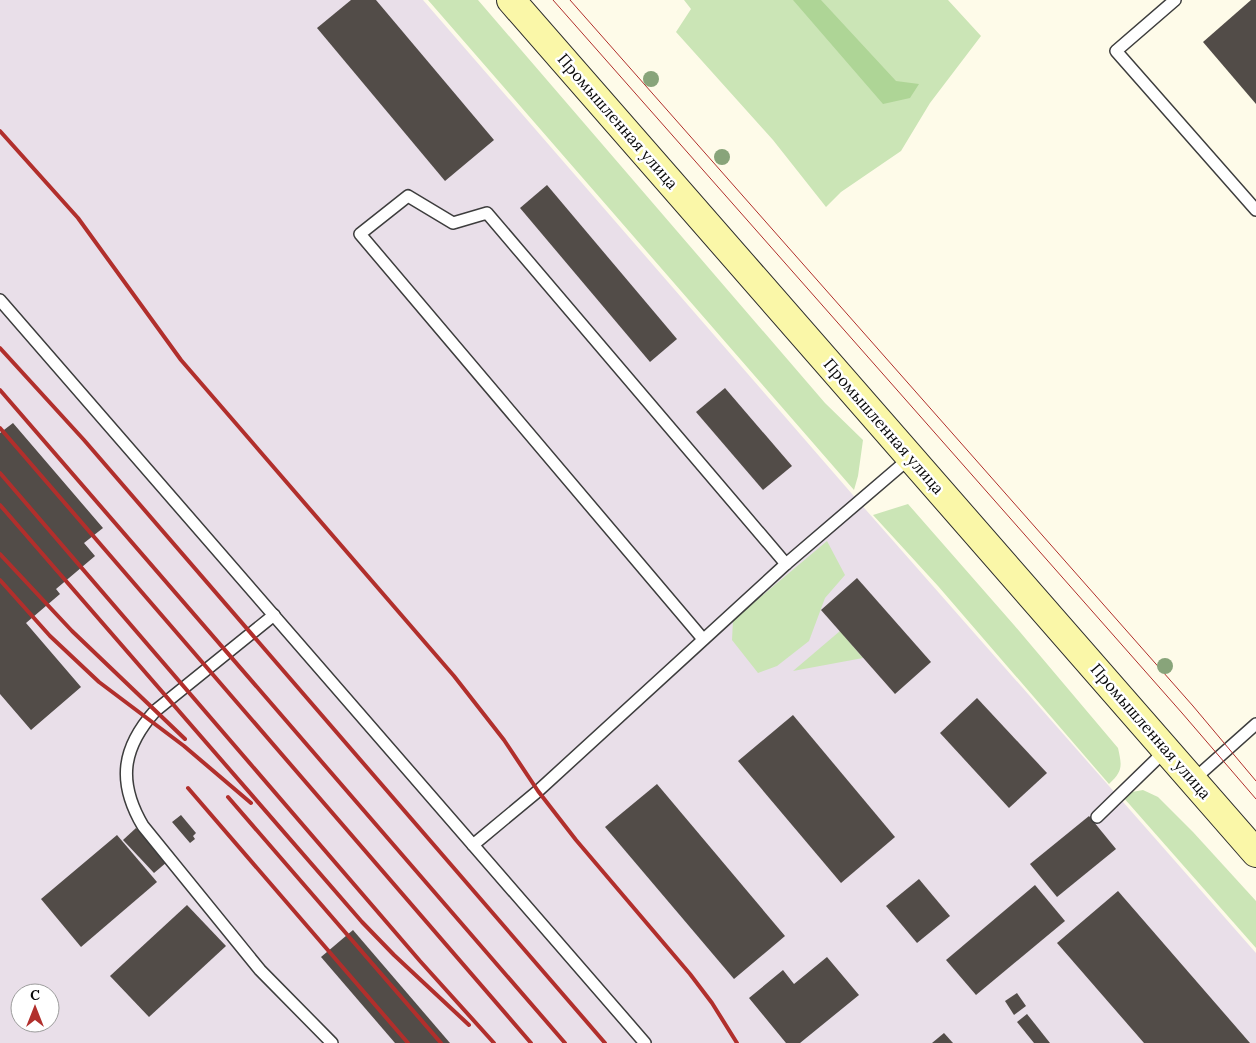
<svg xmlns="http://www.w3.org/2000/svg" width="1256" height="1043" viewBox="0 0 1256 1043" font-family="Lora,serif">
<rect width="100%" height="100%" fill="#fefbe9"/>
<!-- industrial -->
<path fill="#e9dfe9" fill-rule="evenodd" d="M 0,0 L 423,0 L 859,502 L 1256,953 L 1256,1043 L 0,1043 ZM 20,993 L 50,993 L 50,1023 L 20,1023 Z"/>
<!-- green -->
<g fill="#cbe5b6">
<polygon points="428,0 478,0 825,403 863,440 858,476 854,490"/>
<polygon points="684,0 948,0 981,36 930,103 901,151 841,192 826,207 773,140 676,32 691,9"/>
<path d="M 908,504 L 1014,625 L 1118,748 C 1122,766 1123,771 1109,784 L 938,586 L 873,515 Z"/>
<polygon points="827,541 845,575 825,598 809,641 777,666 758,673 732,640 733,620"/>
<polygon points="840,631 863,658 793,671"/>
<polygon points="1143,790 1158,797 1193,832 1256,901 1256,948 1123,797 1132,792"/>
</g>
<!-- forest -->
<polygon fill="#aed596" points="793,0 821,0 896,81 919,84 910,98 883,104"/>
<!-- building -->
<g fill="#524c48">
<polygon points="351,0 376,0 494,140 445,181 317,28"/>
<polygon points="1251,0 1256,0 1256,104 1203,42"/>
<polygon points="547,185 677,339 650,362 520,208"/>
<polygon points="725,388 792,466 763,490 696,412"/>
<polygon points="13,423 103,528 84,543 95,556 56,589 60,594 26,623 81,687 31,730 0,694 0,433"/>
<polygon points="857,578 931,662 895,694 821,610"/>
<polygon points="977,698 1047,773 1009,808 940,733"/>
<polygon points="793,715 895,837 841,883 738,761"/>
<polygon points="657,784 785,936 734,979 605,827"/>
<polygon points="181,815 196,833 193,836 195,839 190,843 172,822"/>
<polygon points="1089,816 1116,849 1057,897 1030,864"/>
<polygon points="136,828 167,862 154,873 123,840"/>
<polygon points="117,835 157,882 81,947 41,899"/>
<polygon points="919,879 950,916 917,943 886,906"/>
<polygon points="1035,885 1065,921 976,995 946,960"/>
<polygon points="1118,891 1250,1043 1144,1043 1057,943"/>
<polygon points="187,905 226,946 149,1017 110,976"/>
<polygon points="353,930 450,1043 395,1043 321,957"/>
<polygon points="827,957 859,995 800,1043 786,1043 749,998 783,970 794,984"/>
<polygon points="1017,993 1026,1006 1014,1015 1005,1001"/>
<polygon points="1027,1014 1050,1043 1034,1043 1017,1022"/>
<polygon points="944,1033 953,1043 932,1043"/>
</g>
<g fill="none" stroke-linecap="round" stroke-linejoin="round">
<defs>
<g id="lane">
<polyline points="1175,0 1116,51 1256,210"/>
<polyline points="0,300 645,1043"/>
<path d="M 274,615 L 155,711 C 122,748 117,782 143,826 L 260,970 L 332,1043"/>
<polyline points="703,639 360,234 408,196 453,223 487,213 786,564"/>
<polyline points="1192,781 1256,724"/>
<polyline points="1097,817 1167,749"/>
<polyline points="473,845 538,791 786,564 911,457"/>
</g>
<polyline id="secondary" points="511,0 1256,853"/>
</defs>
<!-- lane casing -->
<use href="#lane" stroke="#3d3d3d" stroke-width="14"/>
<!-- secondary casing -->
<use href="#secondary" stroke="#2c2c2c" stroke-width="30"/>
<!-- lane -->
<use href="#lane" stroke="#fff" stroke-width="11"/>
<!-- secondary -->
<use href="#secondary" stroke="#faf7a8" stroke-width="28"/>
<!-- tram -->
<g stroke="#b12f2c" stroke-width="1">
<polyline points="553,0 1182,713 1256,799"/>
<polyline points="570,0 1193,706 1256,781"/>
</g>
<!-- rail -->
<g stroke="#b12f2c" stroke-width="4">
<polyline points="0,131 78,218 181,360 454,676 504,740 538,791 576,840 690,974 712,1003 737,1043"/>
<polyline points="0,348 84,440 605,1043"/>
<polyline points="0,390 565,1043"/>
<polyline points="0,428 531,1043"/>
<polyline points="0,473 420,961 494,1043"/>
<polyline points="0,505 362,922 394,955 469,1025"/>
<polyline points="0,554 72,631 185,739"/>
<polyline points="0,580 50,636 99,682 184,746 251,803"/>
<polyline points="188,788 408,1043"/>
<polyline points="228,797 441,1043"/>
</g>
</g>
<!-- trees -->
<g fill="#88a47a">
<circle cx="651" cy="79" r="8"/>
<circle cx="722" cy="157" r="8"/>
<circle cx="1165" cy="666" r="8"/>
</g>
<g text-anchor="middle" stroke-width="5" stroke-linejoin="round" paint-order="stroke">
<!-- street labels -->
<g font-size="16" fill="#0a0a0a" stroke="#fff">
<text transform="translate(618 121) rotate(49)" y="6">Промышленная улица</text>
<text transform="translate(884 426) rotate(49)" y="6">Промышленная улица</text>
<text transform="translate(1151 731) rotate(49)" y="6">Промышленная улица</text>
</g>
</g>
<!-- north arrow -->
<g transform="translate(35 1008)"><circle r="24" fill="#ffffff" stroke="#9d9d9d"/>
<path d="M0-4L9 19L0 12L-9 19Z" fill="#b12f2c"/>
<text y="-8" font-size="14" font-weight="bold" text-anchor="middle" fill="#0a0a0a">С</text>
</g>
</svg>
